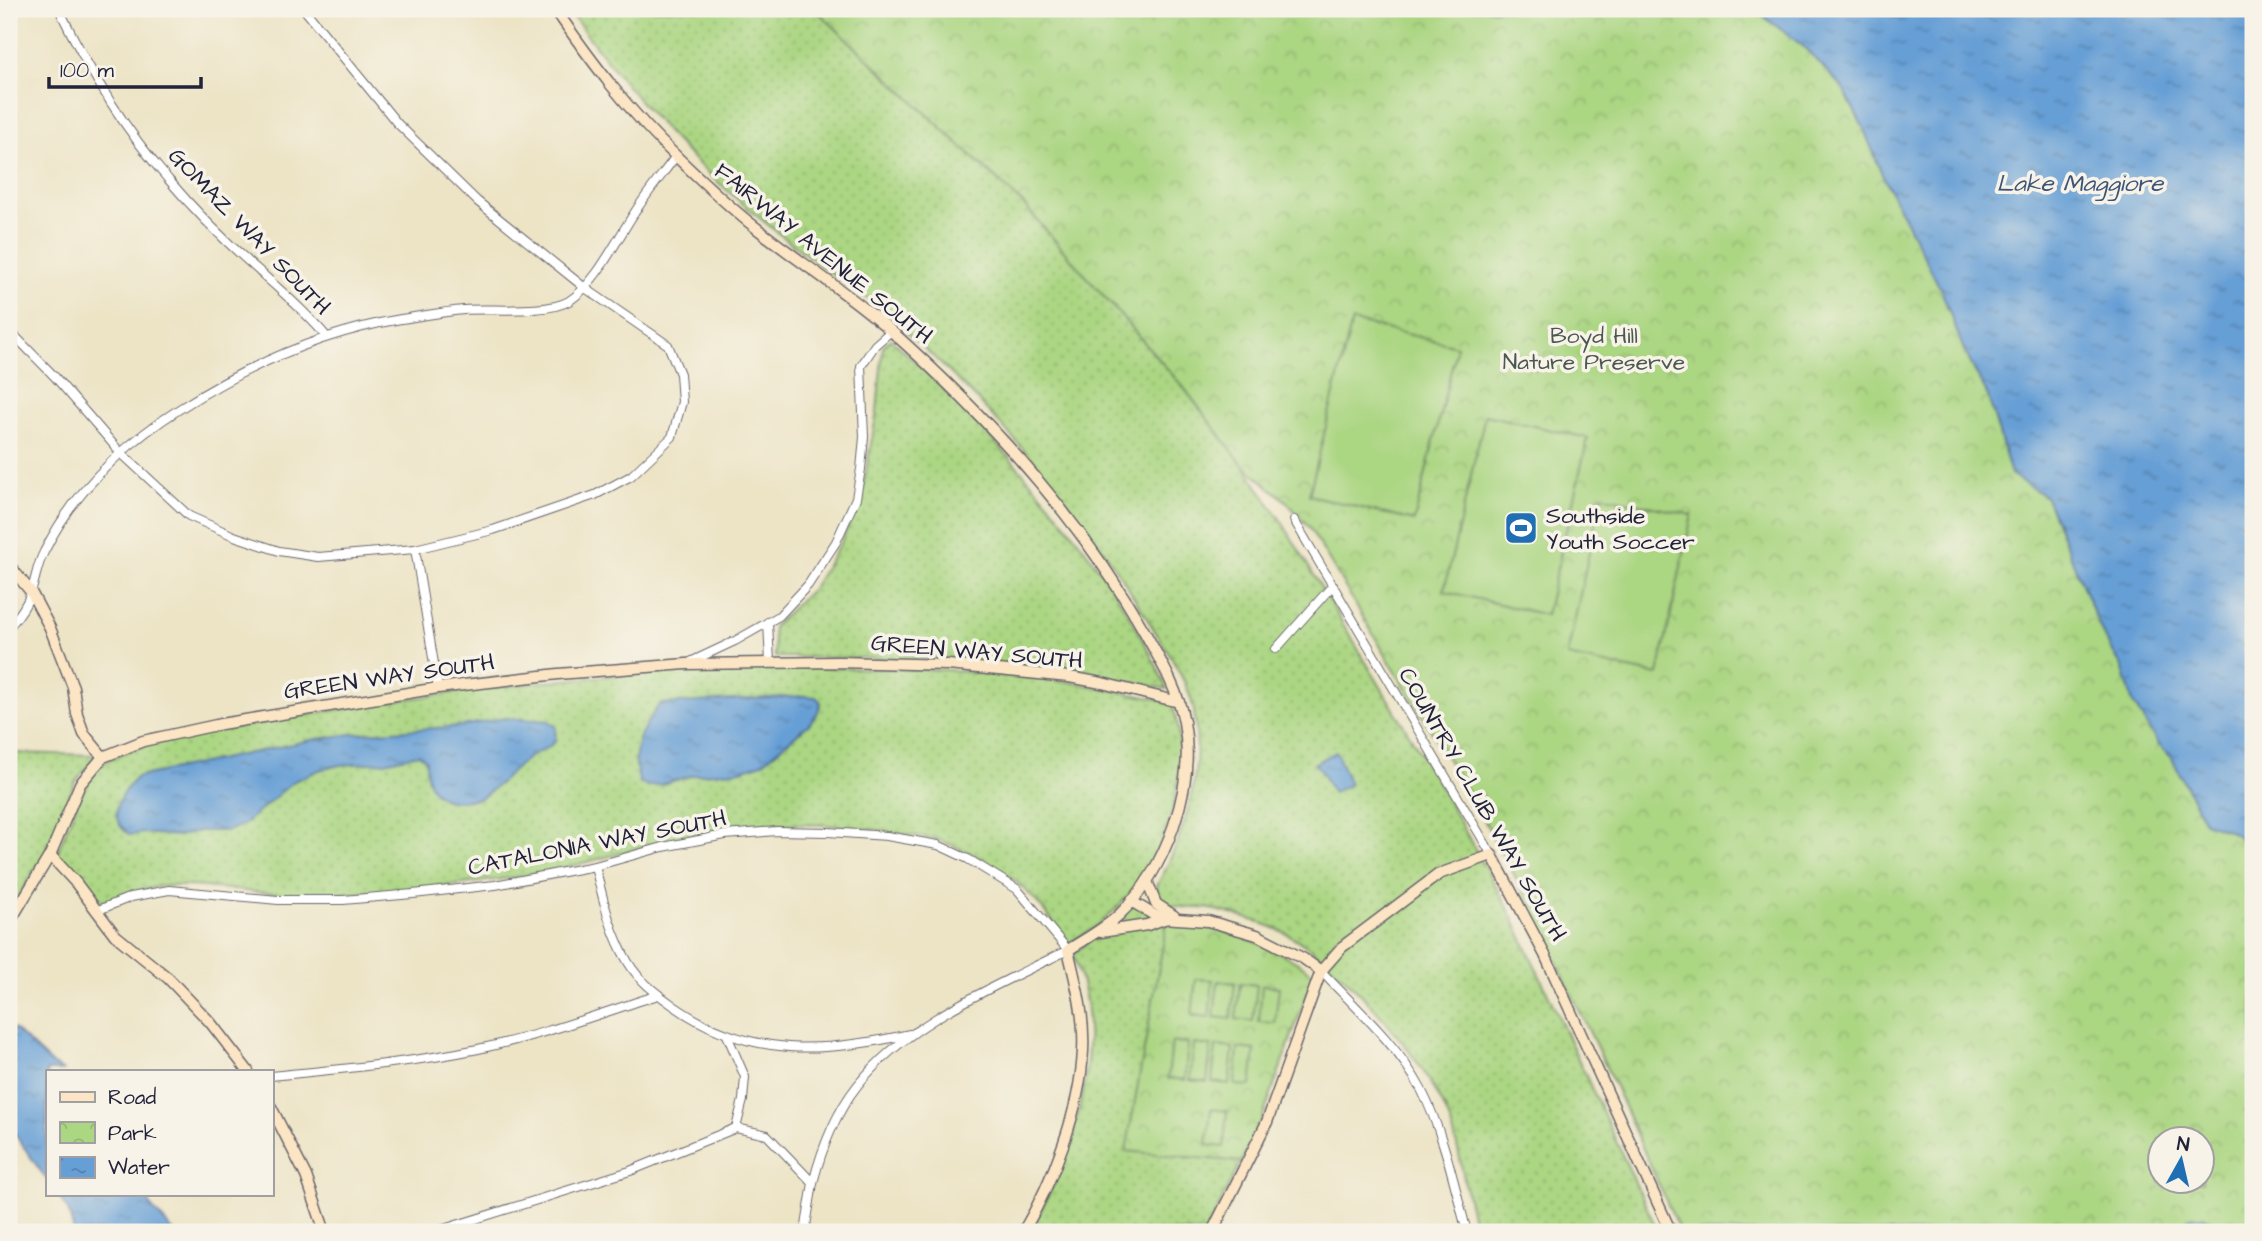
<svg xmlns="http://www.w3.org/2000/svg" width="2262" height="1241" viewBox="0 0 2262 1241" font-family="'Architects Daughter',sans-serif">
<defs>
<pattern id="grass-dots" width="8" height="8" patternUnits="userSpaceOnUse" patternTransform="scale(1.75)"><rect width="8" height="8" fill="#abd682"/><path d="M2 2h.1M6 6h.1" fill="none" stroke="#93b771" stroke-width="1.8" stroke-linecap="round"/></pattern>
<pattern id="park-crowns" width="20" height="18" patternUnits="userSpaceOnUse" patternTransform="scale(1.75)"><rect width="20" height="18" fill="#abd682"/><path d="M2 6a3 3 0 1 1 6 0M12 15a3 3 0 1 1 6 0" fill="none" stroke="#93b771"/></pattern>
<pattern id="water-ripples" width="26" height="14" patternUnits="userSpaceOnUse" patternTransform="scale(1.75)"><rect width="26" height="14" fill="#669fd5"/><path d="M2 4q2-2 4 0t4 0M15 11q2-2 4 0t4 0" fill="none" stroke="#5481ae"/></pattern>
</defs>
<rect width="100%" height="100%" fill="#f7f3e8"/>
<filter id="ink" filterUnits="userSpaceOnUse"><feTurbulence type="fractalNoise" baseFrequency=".0143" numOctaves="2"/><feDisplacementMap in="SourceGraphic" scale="14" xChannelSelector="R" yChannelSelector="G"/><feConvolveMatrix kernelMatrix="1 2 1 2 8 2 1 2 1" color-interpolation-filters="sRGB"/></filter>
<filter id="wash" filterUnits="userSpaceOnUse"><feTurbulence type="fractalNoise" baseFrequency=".00686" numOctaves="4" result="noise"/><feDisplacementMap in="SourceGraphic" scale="28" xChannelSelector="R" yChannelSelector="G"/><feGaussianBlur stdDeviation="1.57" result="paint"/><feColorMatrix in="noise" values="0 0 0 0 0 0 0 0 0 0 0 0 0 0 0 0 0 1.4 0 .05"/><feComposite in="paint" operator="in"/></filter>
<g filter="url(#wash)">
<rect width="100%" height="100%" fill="#ede4c6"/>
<!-- grass -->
<g fill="url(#grass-dots)" stroke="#667c5e" stroke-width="2">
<path d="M 568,9 L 815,9 L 1024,205 L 1184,388 L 1243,465 L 1282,522 L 1440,786 L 1512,916 L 1658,1232 L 1477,1232 C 1464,1196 1463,1155 1449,1119 C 1427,1060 1332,949 1272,927 C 1253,920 1232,913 1211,909 C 1198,907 1182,909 1169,904 C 1164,902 1161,900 1157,895 L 1157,886 C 1186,832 1204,772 1194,711 C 1189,680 1161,642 1145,615 C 1076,498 973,386 869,300 C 851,286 831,274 813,260 C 784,238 756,216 729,192 C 667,138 616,75 568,9 Z"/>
<path d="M 891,339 C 996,437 1110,556 1167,689 L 1072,670 L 949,659 L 775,657 L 773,627 L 813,588 L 840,544 L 861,499 L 877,411 L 883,346 Z"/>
<path d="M 839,668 L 948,670 L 1070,682 L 1172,702 C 1196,782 1162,875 1097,926 C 1088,933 1078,937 1069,943 C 1055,925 1042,905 1025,890 C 1003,868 968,850 938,840 C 927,837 914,836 902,834 C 834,822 760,820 692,835 C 635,847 580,867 523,876 C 443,888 361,896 281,894 C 242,892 203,884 165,886 C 142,887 120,901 98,901 L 57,853 C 68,828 83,776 107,761 C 139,742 216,731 256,724 C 399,697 546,679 691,670 C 740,666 790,668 839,668 Z"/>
<polygon points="9,753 94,755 95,757 75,782 46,852 9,912"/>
<path d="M 1136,902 L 1167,922 L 1228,1161 L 1241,1162 L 1206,1232 L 1029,1232 C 1068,1164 1097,1080 1086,1001 C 1083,985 1078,969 1073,954 Z"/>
</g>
<!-- park -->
<g fill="url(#park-crowns)" stroke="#667c5e" stroke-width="2" fill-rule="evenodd">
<path d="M 815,9 L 1754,9 L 1803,46 L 1842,87 L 1863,127 L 1882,174 L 1941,290 L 1964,350 L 1988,396 L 2011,474 L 2046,497 L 2104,637 L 2123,669 L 2133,703 L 2158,744 L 2173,760 L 2204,822 C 2212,825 2230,830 2236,834 C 2245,841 2249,874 2253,887 L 2253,1232 L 1680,1232 L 1609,1073 L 1522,889 L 1479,811 L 1309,527 L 1286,501 L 1243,465 L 1184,388 L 1024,205 ZM 2160,1140 L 2202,1140 L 2202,1182 L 2160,1182 Z"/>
<path d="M 1167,922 C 1221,927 1269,941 1314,974 L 1262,1119 L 1241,1162 L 1126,1151 Z"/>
</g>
<!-- pitch -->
<g fill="#abd682" stroke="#667c5e" stroke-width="2">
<polygon points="1352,321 1457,346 1414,521 1309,495"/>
<polygon points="1485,415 1588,438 1546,615 1444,591"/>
<polygon points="1601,496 1692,515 1658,675 1567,656"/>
<polygon points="1196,979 1213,980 1209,1017 1192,1015"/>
<polygon points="1218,981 1235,983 1231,1019 1214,1017"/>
<polygon points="1240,983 1257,985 1253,1021 1236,1019"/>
<polygon points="1262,985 1279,987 1275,1023 1259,1022"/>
<polygon points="1172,1042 1188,1043 1185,1080 1168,1078"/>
<polygon points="1194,1044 1211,1046 1207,1082 1190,1080"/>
<polygon points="1216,1046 1233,1048 1229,1084 1212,1082"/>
<polygon points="1238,1048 1255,1050 1251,1086 1235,1085"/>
<polygon points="1211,1109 1227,1111 1224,1147 1207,1145"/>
</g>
<!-- water -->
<g fill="url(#water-ripples)" stroke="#446088" stroke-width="2">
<path d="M 1754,9 L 2253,9 L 2253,887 C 2249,874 2245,841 2236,834 C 2230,830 2212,825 2204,822 L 2173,760 L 2158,744 L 2133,703 L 2123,669 L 2104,637 L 2046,497 L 2011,474 L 1988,396 L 1964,350 L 1941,290 L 1882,174 L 1863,127 L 1842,87 L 1803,46 Z"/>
<path d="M 804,696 L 816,697 L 821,702 L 818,712 L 809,724 L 762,763 L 742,770 L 694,775 L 659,785 L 648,786 L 640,783 C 629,751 640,730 660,704 Z"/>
<path d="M 504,718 L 549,721 L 556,727 L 555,742 C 546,750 536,752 527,759 C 513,769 494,791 480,798 C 476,800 468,800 464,800 C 436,804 425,786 426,760 L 419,754 L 385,762 L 340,765 L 319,770 L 294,781 L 243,825 L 227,831 L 199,831 L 178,836 L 142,833 L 130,835 C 105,818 119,794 137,777 L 311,740 L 351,734 L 462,726 Z"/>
<polygon points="1336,752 1350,784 1333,793 1319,768 1314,764"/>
<polygon points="9,1028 14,1029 53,1065 64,1071 47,1071 47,1180 9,1126"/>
<polygon points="57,1194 146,1194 151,1207 174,1232 74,1232 68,1210"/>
<polygon points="2194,1216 2202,1216 2224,1226 2249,1225 2253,1229 2253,1232 2180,1232 2188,1219"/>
</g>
</g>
<g filter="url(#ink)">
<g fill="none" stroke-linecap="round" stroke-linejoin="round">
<defs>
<g id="street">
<path d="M 59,9 C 88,69 123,128 168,179 C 195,211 226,242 258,270 C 283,293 304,310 326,336"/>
<polyline points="9,330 55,377 120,452 189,516 234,536 279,551 318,557 415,549 493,530 595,495 631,476 672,437 682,402 680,374 668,345 585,288 477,201 397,123 304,9"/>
<polyline points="1294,520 1492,855"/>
<polyline points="415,549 438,688"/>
<polyline points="768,622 770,663"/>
<path d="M 9,627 C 18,617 27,606 31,592 C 36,578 37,565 44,552 C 74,491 124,444 181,408 C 247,366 323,332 401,319 C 422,316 443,312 464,310 C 492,308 547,314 569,301 C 596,284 617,239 635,212 C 647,193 662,175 676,156"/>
<polyline points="1276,649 1333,585"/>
<polyline points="688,663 735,641 779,616 808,585 836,542 856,498 861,469 864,437 861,366 875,345 891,331"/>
<path d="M 595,866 C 603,899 610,932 628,962 C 639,981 656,993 674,1006 C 749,1059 826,1053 910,1034"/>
<path d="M 96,911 L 131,897 L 169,890 L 278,900 L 343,900 L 413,894 L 495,885 L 595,866 L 663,847 L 725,835 L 777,831 L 828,832 L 887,836 L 938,845 L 968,859 L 1017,889 L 1068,950 C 995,987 909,1020 857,1086 C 835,1114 822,1148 813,1183"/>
<path d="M 1321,971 C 1356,1008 1397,1044 1421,1089 C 1444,1134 1454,1184 1467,1232"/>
<polyline points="727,1035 745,1077 743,1100 736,1128"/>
<path d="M 271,1076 C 340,1069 410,1063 478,1049 C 540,1036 599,1014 658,995"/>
<polyline points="736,1128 767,1135 813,1183 805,1232"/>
<polyline points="434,1232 630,1171 736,1128"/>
</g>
<g id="secondary">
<path d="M 555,9 C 591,61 630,113 677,157 C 702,181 728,206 755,227 C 799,262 847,292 889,329 C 987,416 1079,517 1144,631 C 1160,660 1178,689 1184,722 C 1196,787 1166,870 1119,915 C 1104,929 1085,939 1068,950 C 1076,983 1085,1016 1083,1051 C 1080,1111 1053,1181 1023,1232"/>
<polyline points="9,565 31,592 50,628 73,687 77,714 84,734 103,757"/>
<polyline points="50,855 76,883 115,935 168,978 210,1022 248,1071"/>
<polyline points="1147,881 1156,904 1174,916"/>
<polyline points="1131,901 1154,915 1162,918 1208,921 1257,935 1304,959 1321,971"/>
<polyline points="9,923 50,855 80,784 103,757 143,741 221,724 438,688 558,674 686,664 839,662 948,665 1069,677 1102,683 1179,702"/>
<polyline points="1101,932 1147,925 1167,918"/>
<polyline points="271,1107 306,1176 325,1232"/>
<polyline points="1212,1232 1267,1122 1321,971 1342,947 1439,874 1492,855 1545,955 1671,1232"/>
</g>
</defs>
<!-- street casing -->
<use href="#street" stroke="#69666c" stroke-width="10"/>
<!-- secondary casing -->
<use href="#secondary" stroke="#69666c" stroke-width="13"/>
<!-- street -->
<use href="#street" stroke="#fff" stroke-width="8"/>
<!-- secondary -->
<use href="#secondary" stroke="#fce5c4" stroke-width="10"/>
</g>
</g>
<!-- icons -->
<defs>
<symbol id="stadium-square" viewBox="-11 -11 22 22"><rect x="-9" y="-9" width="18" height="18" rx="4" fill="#1f6fb2" stroke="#f7f3e8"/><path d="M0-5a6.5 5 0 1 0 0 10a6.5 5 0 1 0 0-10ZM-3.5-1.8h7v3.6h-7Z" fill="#fff"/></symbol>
</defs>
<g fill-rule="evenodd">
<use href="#stadium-square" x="1502" y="509" width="38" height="38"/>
</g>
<g text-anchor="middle" stroke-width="7" stroke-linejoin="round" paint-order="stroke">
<!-- street labels -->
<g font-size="23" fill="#22223b" stroke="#f7f3e8">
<text transform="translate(250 231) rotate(46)" y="8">GOMAZ WAY SOUTH</text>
<text transform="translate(824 253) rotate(39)" y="8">FAIRWAY AVENUE SOUTH</text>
<text transform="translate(977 651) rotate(5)" y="8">GREEN WAY SOUTH</text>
<text transform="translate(389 676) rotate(-8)" y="8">GREEN WAY SOUTH</text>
<text transform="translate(1483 804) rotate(60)" y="8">COUNTRY CLUB WAY SOUTH</text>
<text transform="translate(597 842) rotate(-11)" y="8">CATALONIA WAY SOUTH</text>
</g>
<!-- park labels -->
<g font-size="23" fill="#4b5850" stroke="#f7f3e8">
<text x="1594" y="343">Boyd Hill<tspan x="1594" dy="26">Nature Preserve</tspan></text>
</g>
<!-- poi labels -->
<g font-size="23" fill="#22223b" stroke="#f7f3e8" text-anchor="start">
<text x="1546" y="523">Southside<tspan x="1546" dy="26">Youth Soccer</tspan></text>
</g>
<!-- water labels -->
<g font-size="24" font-style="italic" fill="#3d5479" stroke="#f7f3e8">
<text x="2080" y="191">Lake Maggiore</text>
</g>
</g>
<!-- margin -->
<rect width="2262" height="1241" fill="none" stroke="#f7f3e8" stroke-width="35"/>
<!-- legend -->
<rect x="46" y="1070" width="228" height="126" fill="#f7f3e8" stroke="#a29fa3" stroke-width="2"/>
<rect x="60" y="1092" width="35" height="10" fill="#fce5c4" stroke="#a29fa3" stroke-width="2"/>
<text x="108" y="1104" font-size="21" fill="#22223b">Road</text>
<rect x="60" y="1122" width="35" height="21" fill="url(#park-crowns)" stroke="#a29fa3" stroke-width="2"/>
<text x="108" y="1140" font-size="21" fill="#22223b">Park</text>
<rect x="60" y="1157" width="35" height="21" fill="url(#water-ripples)" stroke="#a29fa3" stroke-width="2"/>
<text x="108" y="1174" font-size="21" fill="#22223b">Water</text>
<!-- north arrow -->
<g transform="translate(2181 1160) rotate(8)"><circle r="33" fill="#f7f3e8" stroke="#a29fa3" stroke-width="2"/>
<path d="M0-5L12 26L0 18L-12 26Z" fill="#1f6fb2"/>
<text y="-10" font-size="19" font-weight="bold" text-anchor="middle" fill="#22223b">N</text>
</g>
<!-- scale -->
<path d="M49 77v10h152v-10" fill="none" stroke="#22223b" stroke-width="3.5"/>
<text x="60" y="77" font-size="21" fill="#22223b" stroke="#f7f3e8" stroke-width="5" paint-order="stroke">100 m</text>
</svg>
